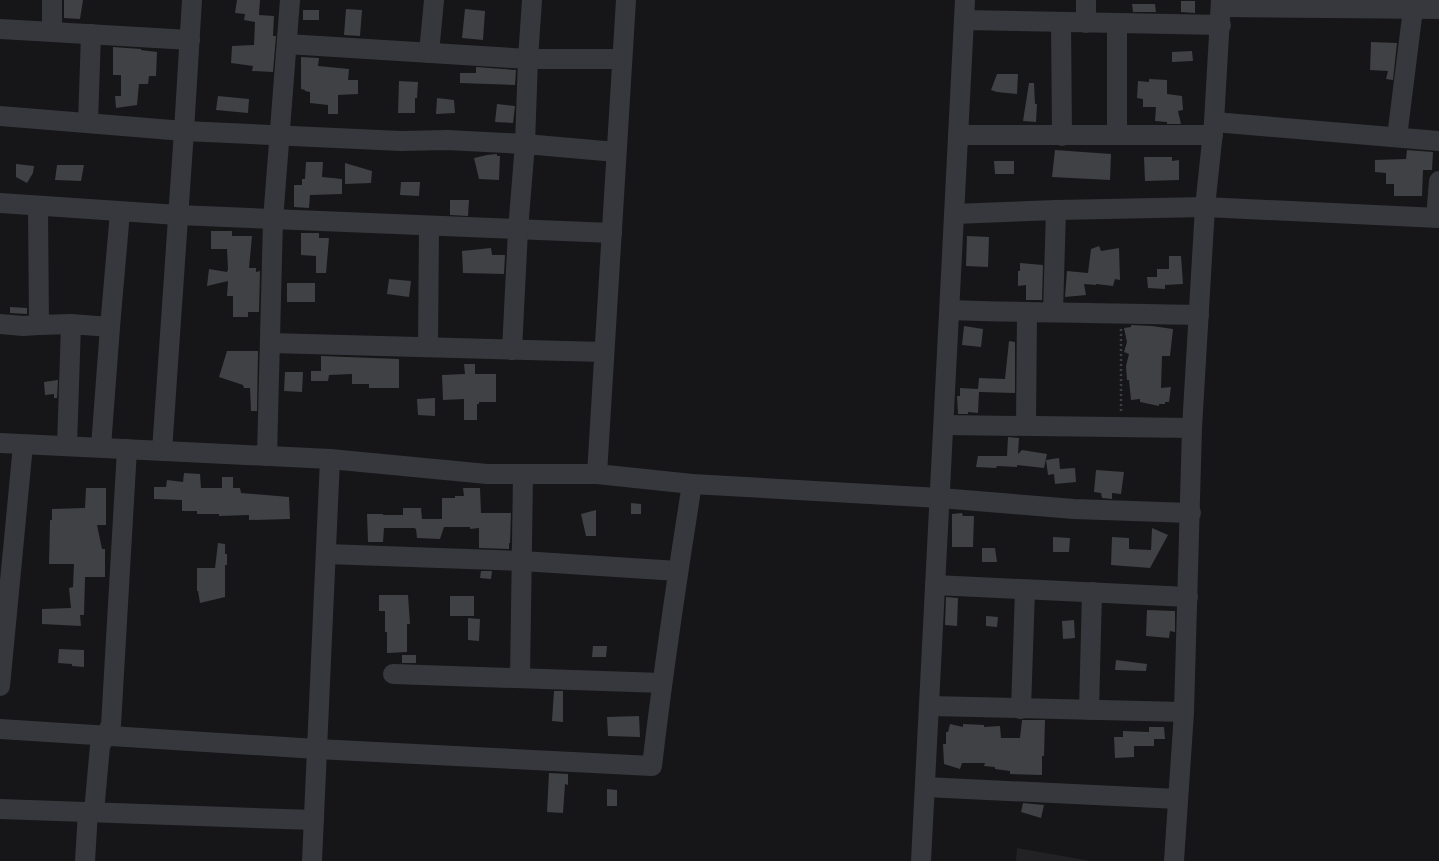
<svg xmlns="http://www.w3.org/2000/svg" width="1439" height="861" viewBox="0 0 1439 861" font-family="'Source Sans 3',sans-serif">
<rect width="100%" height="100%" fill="#161618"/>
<!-- built -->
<polygon fill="#222225" points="1017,848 1091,861 1016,861"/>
<!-- building -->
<g fill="#404145">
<polygon points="64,0 83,0 80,19 64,18"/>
<polygon points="237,0 260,0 259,15 274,16 273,36 276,36 273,72 252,71 253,66 231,63 232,46 254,45 255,22 244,20 245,14 235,13"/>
<polygon points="1181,1 1195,1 1195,13 1181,12"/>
<polygon points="1132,4 1155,4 1156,12 1133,12"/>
<polygon points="346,9 362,10 360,36 344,35"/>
<polygon points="465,9 485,11 483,40 462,38"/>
<rect x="303" y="10" width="16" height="10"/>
<polygon points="1371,42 1397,43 1393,80 1386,79 1388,71 1370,70"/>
<polygon points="113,47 141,49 141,50 157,52 156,76 149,76 148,84 139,84 137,105 116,108 115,96 121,96 121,75 113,75"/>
<polygon points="1192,51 1193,61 1172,62 1172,52"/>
<polygon points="301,57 319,58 318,66 349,69 348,80 358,80 358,94 338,95 338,114 328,114 328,105 310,103 310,92 305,91 305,90 301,89"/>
<polygon points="476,67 516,70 515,85 460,83 460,73 476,73"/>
<polygon points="997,74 1018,74 1017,94 997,92 991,90"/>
<polygon points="1149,79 1167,80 1167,94 1182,96 1183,110 1178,111 1181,124 1167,124 1167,122 1155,121 1156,107 1143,107 1143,99 1137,98 1138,81 1149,82"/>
<polygon points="399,81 418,82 417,98 415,98 415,113 398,113"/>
<polygon points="1029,83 1034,83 1035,104 1037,104 1036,122 1023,121"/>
<polygon points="218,96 249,99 248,113 216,110"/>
<polygon points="437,98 454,100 455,113 436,114"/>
<polygon points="497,104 515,106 513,123 495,122"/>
<polygon points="1055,150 1111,154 1110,180 1052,177"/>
<polygon points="1407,150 1433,152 1432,170 1423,170 1422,196 1394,196 1394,184 1386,184 1386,173 1375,172 1375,160 1406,159"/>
<polygon points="497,154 497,156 500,156 499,180 479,179 474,158 487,155"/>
<polygon points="1144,157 1172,157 1172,161 1179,160 1179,180 1145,181"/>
<polygon points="994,161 1014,161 1014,174 995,174"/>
<polygon points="306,162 323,162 322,177 342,179 342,194 310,195 309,208 294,207 294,185 302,185 302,179 305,179"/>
<polygon points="345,163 372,171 371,183 345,184"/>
<polygon points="16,164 34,166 33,173 27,183 16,177"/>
<polygon points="57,165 84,165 81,181 55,180"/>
<polygon points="401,182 420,182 419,196 400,195"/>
<polygon points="450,200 469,200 468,216 450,215"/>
<polygon points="211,231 232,231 232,236 252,236 249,268 256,268 256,272 260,271 259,312 248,312 248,317 233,317 233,296 227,296 228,281 207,286 209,269 227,272 228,269 227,249 211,249"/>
<polygon points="301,233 319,233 319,238 329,238 326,273 316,273 316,256 301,255"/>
<polygon points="967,236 989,237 988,267 966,266"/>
<polygon points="1099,246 1101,251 1119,248 1120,280 1115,279 1113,286 1096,284 1096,285 1084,284 1086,295 1065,297 1067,271 1088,273 1091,249"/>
<polygon points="491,248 492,255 505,255 504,274 463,273 462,251"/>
<polygon points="1169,256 1181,256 1183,284 1165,285 1165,289 1148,288 1147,277 1157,277 1157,269 1169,269"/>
<polygon points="1020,263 1043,265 1042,300 1026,300 1026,285 1018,286 1018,271 1020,271"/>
<polygon points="389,279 411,281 409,297 387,294"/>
<rect x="287" y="283" width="28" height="19"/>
<polygon points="10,307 27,308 27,314 10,313"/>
<polygon points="1131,325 1152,326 1173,329 1170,356 1162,356 1161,388 1171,387 1169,402 1165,402 1165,404 1159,404 1159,406 1140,402 1140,399 1131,400 1129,380 1127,380 1126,366 1129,354 1124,352 1127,342 1124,328 1131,327"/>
<polygon points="964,326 983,329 981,347 962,345"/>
<polygon points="1009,341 1015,342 1015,393 979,392 978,413 968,412 968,414 958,414 957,396 960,396 960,388 978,389 979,378 1005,379"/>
<polygon points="227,351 258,351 257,411 251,411 250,388 244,388 243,385 219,377"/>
<polygon points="321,356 399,359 399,388 369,388 369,384 352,384 352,374 329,375 328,381 311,381 311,371 321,371"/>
<polygon points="464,364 475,364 475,374 496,374 496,402 479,402 479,404 477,404 477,420 464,420 464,399 443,400 442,375 465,374"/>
<polygon points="285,372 303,372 302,392 284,391"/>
<polygon points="58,380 57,398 54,398 54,394 45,395 44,382"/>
<polygon points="435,398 435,416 418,415 417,399"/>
<polygon points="1008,437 1019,438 1018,454 1022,450 1047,454 1044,468 1017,465 1017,467 997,466 996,468 976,467 978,456 1007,456"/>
<polygon points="1059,458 1060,469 1075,468 1076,482 1055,484 1054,474 1048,475 1046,460"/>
<polygon points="1096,470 1124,472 1121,494 1112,493 1112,499 1102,498 1101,493 1094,492"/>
<polygon points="184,473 200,474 201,488 222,488 222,477 233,477 233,488 240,488 241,493 289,497 290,519 249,520 249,515 219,516 219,514 197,514 197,511 182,511 182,500 154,499 154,487 166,487 167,480 183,482"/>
<polygon points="86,488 106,488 106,525 97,525 102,549 105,549 105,577 85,577 84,615 80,615 81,626 42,624 42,609 71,608 69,588 73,587 74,564 49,564 50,520 52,520 52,509 85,508"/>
<polygon points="463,488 480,488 481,513 511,513 510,543 509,543 509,549 479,548 479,528 470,529 470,527 444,527 440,539 417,538 416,529 414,528 384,528 383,542 368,542 367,514 383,514 383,515 403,515 403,508 421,508 422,519 442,519 442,498 455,498 455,496 464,496"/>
<polygon points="631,503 641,504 641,514 631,514"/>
<polygon points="596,510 596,536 586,536 581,514"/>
<polygon points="962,513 963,516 974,516 973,547 952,547 952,514"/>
<polygon points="1152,528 1168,535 1150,568 1111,565 1112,537 1129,538 1129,549 1151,550"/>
<polygon points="1053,537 1070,538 1069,552 1053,552"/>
<polygon points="218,543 225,544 225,554 227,554 227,565 225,565 225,597 200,603 198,591 197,591 197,568 215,568"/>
<polygon points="982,548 995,548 997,562 982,562"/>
<polygon points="481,571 492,571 491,579 480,578"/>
<polygon points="379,595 408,595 410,624 407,624 407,652 387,653 387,632 385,632 385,611 379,611"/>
<rect x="450" y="596" width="24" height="20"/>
<polygon points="946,597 958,598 957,626 945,625"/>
<polygon points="1147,610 1175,611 1175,632 1170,631 1169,638 1146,636"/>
<polygon points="986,616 998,617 997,627 986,626"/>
<polygon points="468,618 480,619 479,641 468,640"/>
<polygon points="1074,620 1075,638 1063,639 1062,621"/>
<polygon points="593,646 607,646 606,657 592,657"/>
<polygon points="59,649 84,650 84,667 72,666 72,664 58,663"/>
<rect x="402" y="655" width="14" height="8"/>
<polygon points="1116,660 1147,664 1146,671 1115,670"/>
<polygon points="554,691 563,691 563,722 552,721"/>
<polygon points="639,716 640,737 608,736 607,717"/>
<polygon points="1022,720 1045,720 1044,756 1042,756 1042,775 1010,774 1010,771 995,769 995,767 984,766 985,763 962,763 960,769 944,764 943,744 946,744 946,732 948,732 950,724 963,727 963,724 984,725 984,727 1000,726 1001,738 1020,738"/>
<polygon points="1149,727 1164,727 1165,739 1154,739 1154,746 1134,746 1134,757 1115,758 1114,737 1123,737 1123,731 1149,732"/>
<polygon points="549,773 568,774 568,785 565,784 563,813 547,812"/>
<polygon points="607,789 617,790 617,806 607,806"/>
<polygon points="1023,803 1044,805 1041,818 1021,812"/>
</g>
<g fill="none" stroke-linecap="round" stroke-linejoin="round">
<!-- path -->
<polyline stroke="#3d3f44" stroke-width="2.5" stroke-dasharray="2 3" stroke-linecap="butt" points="1121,329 1121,412"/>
<!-- minor -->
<g stroke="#37383d" stroke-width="20">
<polyline points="1221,7 1439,9"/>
<polyline points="964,20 1221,25"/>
<polyline points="1061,22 1062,136"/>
<polyline points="1086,23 1086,0"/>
<polyline points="1117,24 1117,135"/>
<polyline points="0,29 190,40"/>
<polyline points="52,32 52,0"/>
<polyline points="287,44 528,59 622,59"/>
<polyline points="429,53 434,0"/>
<polyline points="0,116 184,131 401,141 447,140 525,144 616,152"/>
<polyline points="1214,122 1439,141"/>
<polyline points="88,123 91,34"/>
<polyline points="958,135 1213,135"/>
<polyline points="1397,137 1413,9"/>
<polyline points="0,203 178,215 612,233"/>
<polyline points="38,206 39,325 71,324 110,327"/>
<polyline points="954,214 1056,210 1205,207 1439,218"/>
<polyline points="1436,218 1439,181"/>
<path d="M 950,310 C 1033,313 1116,313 1199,315"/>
<polyline points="1053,312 1056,210"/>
<polyline points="0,324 23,326 39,325"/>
<polyline points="270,343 604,352"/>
<polyline points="428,347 429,226"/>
<polyline points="512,350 518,230 525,144 528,59 532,0"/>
<polyline points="944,425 1192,428"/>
<polyline points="1026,425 1027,312"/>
<polyline points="0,443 330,459 487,474 597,474 692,484 940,498 1074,509 1191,513"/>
<polyline points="67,446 71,324"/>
<polyline points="101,447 110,327 120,212"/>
<polyline points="162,451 184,131 192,0"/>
<polyline points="267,456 273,220 290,0"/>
<polyline points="597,474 626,0"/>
<polyline points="326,554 522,561 678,571"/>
<polyline points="935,585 1188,597"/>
<polyline points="393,674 662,683"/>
<polyline points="520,678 523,475"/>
<polyline points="0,686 23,445"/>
<polyline points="929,706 1184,712"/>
<polyline points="1021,709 1025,590"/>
<polyline points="1089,710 1092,592"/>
<path d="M 0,729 L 317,749 L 652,766 C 663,672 677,578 692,484"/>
<polyline points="925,787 1178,799"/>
<polyline points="0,809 314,820"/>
<polyline points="94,812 100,746 111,725 127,449"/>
<polyline points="85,861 88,812"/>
<polyline points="312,861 330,459"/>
<polyline points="921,861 965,0"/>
<polyline points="1174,861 1184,712 1192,428 1205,207 1214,122 1221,0"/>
</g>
</g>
</svg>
